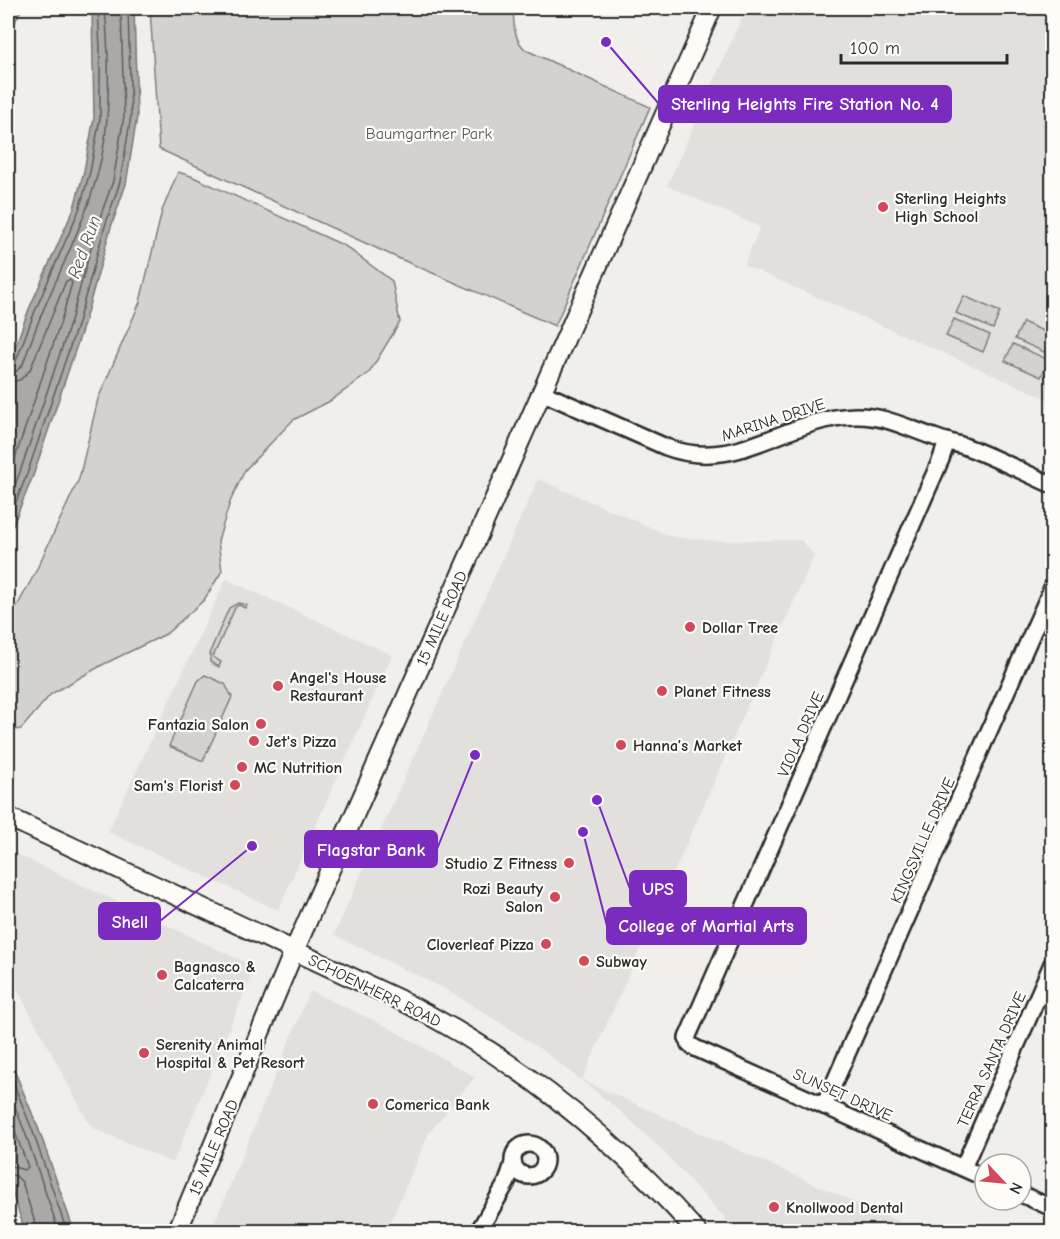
<svg xmlns="http://www.w3.org/2000/svg" width="1060" height="1239" viewBox="0 0 1060 1239" font-family="'Comic Neue',sans-serif">
<rect width="100%" height="100%" fill="#f0efeb"/>
<filter id="ink" filterUnits="userSpaceOnUse"><feTurbulence type="fractalNoise" baseFrequency=".0167" numOctaves="2"/><feDisplacementMap in="SourceGraphic" scale="12" xChannelSelector="R" yChannelSelector="G"/><feConvolveMatrix kernelMatrix="1 2 1 2 8 2 1 2 1" color-interpolation-filters="sRGB"/></filter>
<g filter="url(#ink)">
<!-- built -->
<g fill="#e1e0dc">
<polygon points="746,8 1052,8 1052,401 744,265 760,227 667,186"/>
<polygon points="538,479 673,537 717,541 801,540 814,556 582,1080 919,1231 737,1231 660,1148 620,1111 545,1052 474,1006 441,987 334,935"/>
<polygon points="226,579 392,655 278,910 108,832"/>
<polygon points="8,850 255,967 173,1163 91,1127 8,972"/>
<polygon points="310,991 386,1026 475,1077 429,1133 391,1221 382,1231 211,1231"/>
</g>
<!-- green -->
<g fill="#d3d2cf" stroke="#7f7e7d" stroke-width="1.5">
<polygon points="8,8 22,8 8,36"/>
<path d="M 150,8 L 513,8 C 514,24 513,39 526,50 L 650,107 L 555,326 L 398,258 L 159,149 Z"/>
<polygon points="178,172 191,176 345,246 392,281 400,322 369,373 330,401 293,420 245,470 230,502 218,541 222,571 204,600 166,634 104,664 51,694 21,729 8,731 8,623 35,573 79,479 98,399 140,302 162,211"/>
<polygon points="964,296 1000,312 993,329 956,313"/>
<polygon points="954,319 990,335 983,352 946,336"/>
<polygon points="1023,322 1052,335 1051,355 1015,339"/>
<polygon points="1013,344 1049,360 1041,377 1005,361"/>
<polygon points="238,603 247,605 245,608 239,605 235,608 213,657 221,662 219,667 210,662 210,652 229,608"/>
<polygon points="205,675 225,684 232,697 203,761 169,746 198,681"/>
</g>
<!-- water -->
<g fill="#aaa9a7" stroke="#777775" stroke-width="1.5">
<polygon points="92,8 134,8 137,117 126,184 111,227 83,327 33,476 8,537 8,366 29,309 74,208 84,171 94,118"/>
<polygon points="8,1055 39,1130 74,1231 25,1231 8,1180"/>
</g>
<g fill="none" stroke-linecap="round" stroke-linejoin="round">
<!-- shore -->
<g stroke="#5e5d5d" stroke-width="1.5">
<polyline points="8,365 12,365 16,361 35,311 79,210 90,172 100,118 100,49 98,8"/>
<path d="M 8,373 L 17,371 L 23,364 C 29,347 35,330 42,313 C 69,249 103,188 107,118 C 110,81 108,44 105,8"/>
<polyline points="8,382 20,380 30,370 66,281 70,280 72,283 61,321 8,479"/>
<polyline points="8,503 20,472 70,324 98,223 113,181 124,116 121,8"/>
<polyline points="8,523 27,474 77,326 105,226 120,182 131,116 128,8"/>
<polyline points="8,1069 33,1132 67,1232"/>
<polyline points="8,1089 26,1135 59,1232"/>
<polyline points="8,1113 28,1167 24,1170 8,1165"/>
<polyline points="8,1174 16,1176 22,1182 38,1232"/>
</g>
<defs>
<g id="minor">
<path d="M 541,392 L 666,447 C 738,474 784,418 855,416 C 884,415 907,428 934,437 C 944,441 954,443 964,446 C 994,457 1023,472 1052,485"/>
<polyline points="947,441 941,459 687,1038 689,1044 695,1048 985,1178"/>
<polyline points="824,1106 1052,588"/>
<circle cx="529" cy="1160" r="16"/>
<polyline points="963,1168 1052,964"/>
<polyline points="1021,1194 1052,1208"/>
<polyline points="478,1232 507,1182 513,1163"/>
</g>
<g id="major">
<path d="M 8,817 L 400,1000 C 513,1056 613,1137 697,1232"/>
<polyline points="177,1232 294,951 712,8"/>
</g>
</defs>
<!-- minor casing -->
<use href="#minor" stroke="#2b2b2b" stroke-width="20"/>
<!-- major casing -->
<use href="#major" stroke="#2b2b2b" stroke-width="22"/>
<!-- minor -->
<use href="#minor" stroke="#fdfcf7" stroke-width="15"/>
<!-- major -->
<use href="#major" stroke="#fdfcf7" stroke-width="18"/>
</g>
</g>
<!-- markers -->
<g fill="#d1495b" stroke="#fdfcf7" stroke-width="2">
<circle cx="883" cy="207" r="6"/>
<circle cx="690" cy="627" r="6"/>
<circle cx="278" cy="686" r="6"/>
<circle cx="662" cy="691" r="6"/>
<circle cx="261" cy="724" r="6"/>
<circle cx="254" cy="741" r="6"/>
<circle cx="621" cy="745" r="6"/>
<circle cx="242" cy="767" r="6"/>
<circle cx="235" cy="785" r="6"/>
<circle cx="569" cy="863" r="6"/>
<circle cx="555" cy="897" r="6"/>
<circle cx="546" cy="944" r="6"/>
<circle cx="584" cy="961" r="6"/>
<circle cx="162" cy="975" r="6"/>
<circle cx="144" cy="1053" r="6"/>
<circle cx="373" cy="1104" r="6"/>
<circle cx="774" cy="1207" r="6"/>
</g>
<g text-anchor="middle" stroke-width="4.5" stroke-linejoin="round" paint-order="stroke">
<!-- park labels -->
<g font-size="16" fill="#555554" stroke="#fdfcf7">
<text x="429" y="139">Baumgartner Park</text>
</g>
<!-- poi labels -->
<g font-size="16" font-weight="bold" fill="#2b2b2b" stroke="#fdfcf7" text-anchor="start">
<text x="895" y="204">Sterling Heights<tspan x="895" dy="18">High School</tspan></text>
<text x="702" y="633">Dollar Tree</text>
<text x="290" y="683">Angel's House<tspan x="290" dy="18">Restaurant</tspan></text>
<text x="674" y="697">Planet Fitness</text>
<text x="249" y="730" text-anchor="end">Fantazia Salon</text>
<text x="266" y="747">Jet's Pizza</text>
<text x="633" y="751">Hanna’s Market</text>
<text x="254" y="773">MC Nutrition</text>
<text x="223" y="791" text-anchor="end">Sam's Florist</text>
<text x="557" y="869" text-anchor="end">Studio Z Fitness</text>
<text x="543" y="894" text-anchor="end">Rozi Beauty<tspan x="543" dy="18">Salon</tspan></text>
<text x="534" y="950" text-anchor="end">Cloverleaf Pizza</text>
<text x="596" y="967">Subway</text>
<text x="174" y="972">Bagnasco &amp;<tspan x="174" dy="18">Calcaterra</tspan></text>
<text x="156" y="1050">Serenity Animal<tspan x="156" dy="18">Hospital &amp; Pet Resort</tspan></text>
<text x="385" y="1110">Comerica Bank</text>
<text x="786" y="1213">Knollwood Dental</text>
</g>
<!-- street labels -->
<g font-size="16" fill="#2b2b2b" stroke="#fdfcf7">
<text transform="translate(773 419) rotate(-18)" y="6">MARINA DRIVE</text>
<text transform="translate(441 618) rotate(-66)" y="6">15 MILE ROAD</text>
<text transform="translate(800 734) rotate(-66)" y="6">VIOLA DRIVE</text>
<text transform="translate(922 840) rotate(-66)" y="6">KINGSVILLE DRIVE</text>
<text transform="translate(375 990) rotate(26)" y="6">SCHOENHERR ROAD</text>
<text transform="translate(991 1059) rotate(-66)" y="6">TERRA SANTA DRIVE</text>
<text transform="translate(843 1094) rotate(24)" y="6">SUNSET DRIVE</text>
<text transform="translate(213 1147) rotate(-67)" y="6">15 MILE ROAD</text>
</g>
<!-- water labels -->
<g font-size="18" font-style="italic" fill="#575756" stroke="#fdfcf7">
<text transform="translate(84 247) rotate(-70)" y="6">Red Run</text>
</g>
</g>
<!-- callouts -->
<path fill="none" stroke="#7b2cbf" stroke-width="2" d="M606 42L659 104M475 755L437 849M597 800L630 889M252 846L160 921M583 832L607 926"/>
<g fill="#7b2cbf" stroke="#fdfcf7" stroke-width="2">
<circle cx="606" cy="42" r="6"/>
<circle cx="475" cy="755" r="6"/>
<circle cx="597" cy="800" r="6"/>
<circle cx="252" cy="846" r="6"/>
<circle cx="583" cy="832" r="6"/>
</g>
<g fill="#7b2cbf" stroke="#7b2cbf" stroke-width="2">
<rect x="659" y="86" width="292" height="36" rx="6"/>
<rect x="305" y="831" width="132" height="36" rx="6"/>
<rect x="630" y="871" width="56" height="36" rx="6"/>
<rect x="99" y="903" width="61" height="36" rx="6"/>
<rect x="607" y="908" width="199" height="36" rx="6"/>
</g>
<g font-size="18" text-anchor="middle" font-weight="bold" fill="#fff">
<text x="805" y="110">Sterling Heights Fire Station No. 4</text>
<text x="371" y="856">Flagstar Bank</text>
<text x="658" y="895">UPS</text>
<text x="130" y="928">Shell</text>
<text x="706" y="932">College of Martial Arts</text>
</g>
<!-- margin -->
<rect width="1060" height="1239" fill="none" stroke="#fdfcf7" stroke-width="30"/>
<rect x="15" y="15" width="1030" height="1209" fill="none" stroke="#2b2b2b" stroke-width="2" filter="url(#ink)"/>
<!-- north arrow -->
<g transform="translate(1003 1182) rotate(116)"><circle r="28" fill="#fdfcf7" stroke="#a9a8a5" stroke-width="1.5"/>
<path d="M0-4.5L10 22L0 15L-10 22Z" fill="#d1495b"/>
<text y="-9" font-size="16" font-weight="bold" text-anchor="middle" fill="#2b2b2b">N</text>
</g>
<!-- scale -->
<path d="M841 54v9h166v-9" fill="none" stroke="#2b2b2b" stroke-width="3"/>
<text x="850" y="54" font-size="18" fill="#2b2b2b" stroke="#fdfcf7" stroke-width="4.5" paint-order="stroke">100 m</text>
</svg>
